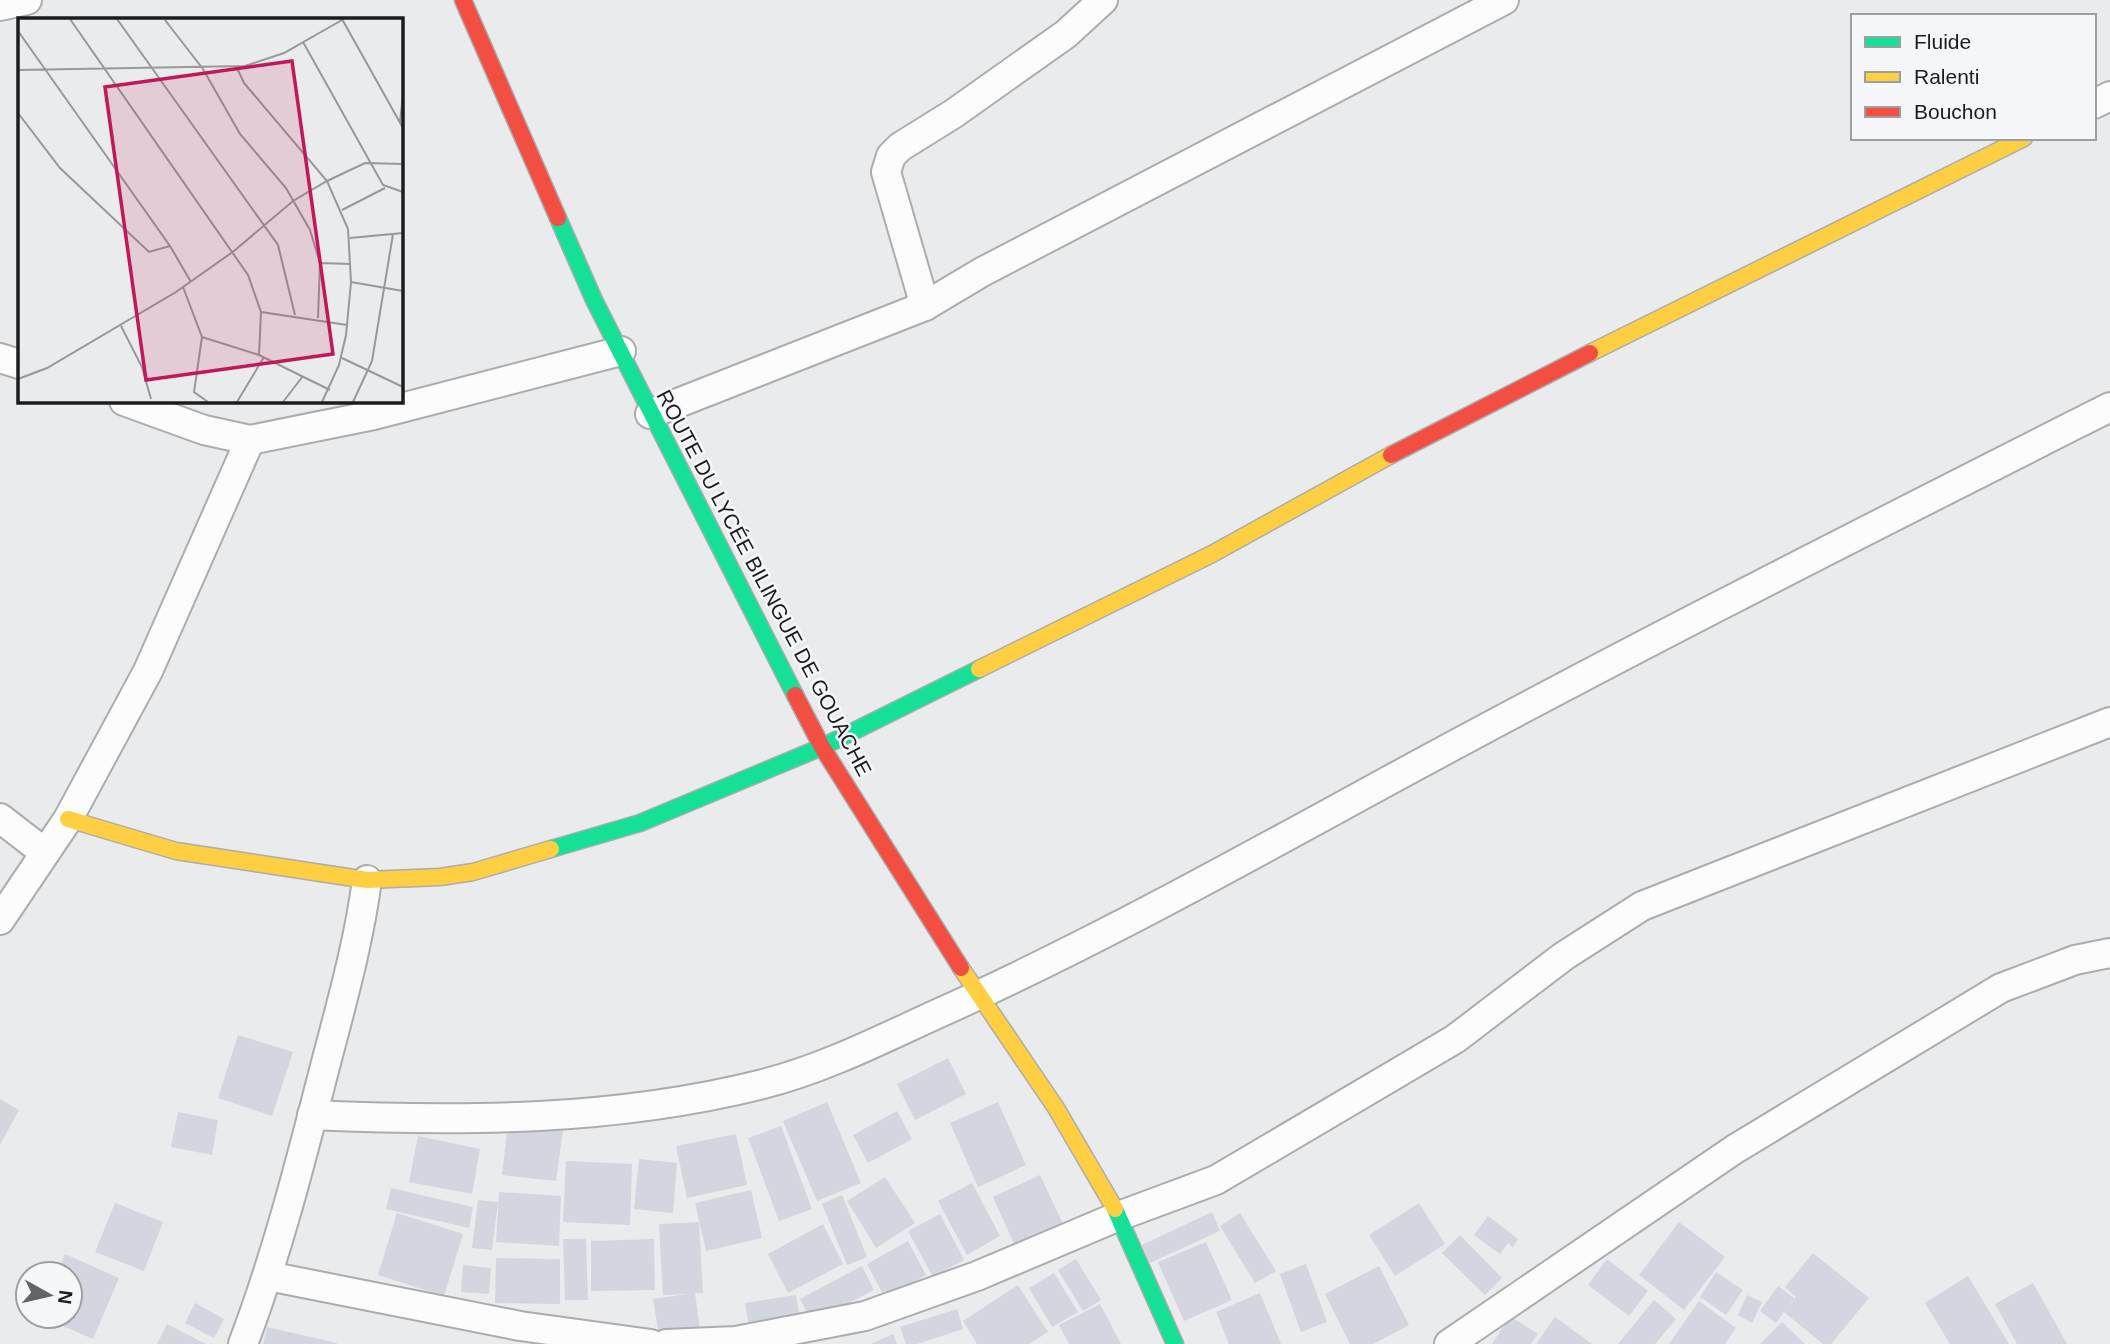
<svg xmlns="http://www.w3.org/2000/svg" width="2110" height="1344" viewBox="0 0 2110 1344" font-family="Arial,sans-serif">
<rect width="100%" height="100%" fill="#eaebec"/>
<!-- building -->
<g fill="#d3d6de">
<polygon points="238,1035 293,1052 272,1116 218,1098"/>
<polygon points="948,1058 966,1094 915,1120 897,1084"/>
<polygon points="0,1099 19,1110 0,1145"/>
<polygon points="827,1102 861,1183 817,1201 783,1121"/>
<polygon points="998,1102 1026,1165 978,1187 950,1123"/>
<polygon points="897,1111 912,1139 868,1163 853,1135"/>
<polygon points="178,1112 218,1120 212,1155 171,1147"/>
<polygon points="508,1123 563,1130 556,1181 502,1175"/>
<polygon points="781,1126 812,1209 779,1221 748,1138"/>
<polygon points="736,1134 747,1185 687,1198 676,1146"/>
<polygon points="418,1136 480,1149 472,1194 409,1182"/>
<polygon points="639,1159 677,1163 673,1213 634,1209"/>
<polygon points="566,1161 632,1164 630,1225 563,1222"/>
<polygon points="1040,1175 1064,1226 1016,1248 993,1197"/>
<polygon points="885,1177 915,1223 876,1248 847,1201"/>
<polygon points="972,1183 1000,1236 967,1255 938,1201"/>
<polygon points="391,1188 473,1207 469,1228 386,1209"/>
<polygon points="751,1190 762,1238 706,1251 695,1203"/>
<polygon points="499,1192 561,1196 559,1246 496,1242"/>
<polygon points="842,1195 867,1257 847,1265 822,1204"/>
<polygon points="478,1200 498,1202 492,1250 472,1248"/>
<polygon points="115,1203 163,1222 144,1271 95,1252"/>
<polygon points="1419,1203 1445,1244 1395,1276 1369,1235"/>
<polygon points="1212,1212 1220,1231 1150,1263 1142,1245"/>
<polygon points="397,1213 463,1234 444,1296 378,1275"/>
<polygon points="1240,1213 1276,1271 1255,1283 1220,1226"/>
<polygon points="940,1214 964,1260 933,1277 908,1231"/>
<polygon points="1488,1216 1518,1239 1513,1247 1508,1243 1500,1254 1474,1235"/>
<polygon points="699,1222 703,1293 695,1293 701,1336 660,1343 653,1299 687,1294 663,1295 659,1224"/>
<polygon points="1679,1222 1725,1257 1684,1310 1639,1275"/>
<polygon points="823,1224 843,1264 788,1293 768,1254"/>
<polygon points="1460,1235 1502,1278 1485,1295 1442,1253"/>
<polygon points="563,1239 586,1239 588,1300 565,1300"/>
<polygon points="654,1239 655,1290 591,1291 591,1241"/>
<polygon points="908,1241 926,1275 885,1298 867,1264"/>
<polygon points="1206,1242 1232,1300 1184,1321 1158,1262"/>
<polygon points="1813,1253 1869,1298 1831,1344 1823,1344 1784,1312 1776,1323 1760,1311 1778,1286 1794,1298 1787,1307 1796,1297 1785,1287"/>
<polygon points="65,1254 119,1278 93,1339 40,1316 70,1316 70,1274 57,1274"/>
<polygon points="496,1258 560,1259 560,1304 495,1303"/>
<polygon points="1076,1259 1101,1300 1083,1311 1058,1270"/>
<polygon points="1607,1259 1648,1291 1629,1316 1588,1285"/>
<polygon points="1306,1264 1327,1322 1301,1332 1280,1274"/>
<polygon points="463,1265 491,1268 489,1294 461,1292"/>
<polygon points="862,1266 874,1290 812,1322 800,1299"/>
<polygon points="1379,1266 1409,1325 1373,1344 1350,1344 1325,1294"/>
<polygon points="1716,1272 1743,1290 1726,1315 1700,1297"/>
<polygon points="1054,1273 1078,1312 1052,1327 1029,1288"/>
<polygon points="1968,1276 2009,1344 1950,1344 1925,1303"/>
<polygon points="2033,1283 2067,1344 2017,1344 1995,1304"/>
<polygon points="1018,1285 1048,1332 1029,1344 977,1344 963,1321"/>
<polygon points="1260,1293 1281,1344 1229,1344 1216,1312"/>
<polygon points="796,1295 801,1325 750,1333 745,1303"/>
<polygon points="1747,1295 1762,1302 1752,1323 1738,1315"/>
<polygon points="1654,1300 1676,1319 1655,1344 1618,1344"/>
<polygon points="1699,1301 1736,1328 1725,1344 1669,1344"/>
<polygon points="195,1303 224,1319 214,1338 185,1323"/>
<polygon points="1100,1304 1121,1344 1069,1344 1059,1325"/>
<polygon points="957,1309 963,1329 917,1344 906,1344 900,1327"/>
<polygon points="1510,1316 1538,1334 1531,1344 1492,1344"/>
<polygon points="1555,1317 1592,1344 1536,1344"/>
<polygon points="1782,1322 1805,1344 1760,1344"/>
<polygon points="167,1324 206,1344 157,1344"/>
<polygon points="267,1327 337,1343 337,1344 263,1344"/>
<polygon points="893,1334 897,1344 871,1344"/>
</g>
<g fill="none" stroke-linecap="round" stroke-linejoin="round">
<defs>
<g id="street">
<polyline points="0,6 27,0"/>
<polyline points="2094,104 2110,96"/>
<polyline points="925,306 886,172 891,156 900,147 953,114 1066,34 1103,0"/>
<polyline points="0,358 19,364"/>
<polyline points="124,401 204,430 250,440 374,415 621,351"/>
<polyline points="650,414 925,306 982,272 1504,0"/>
<polyline points="0,818 44,852"/>
<polyline points="0,920 68,819 148,671 250,440"/>
<path d="M 312,1115 C 463,1122 616,1121 763,1084 C 823,1069 880,1040 937,1014 C 1084,948 1225,870 1366,793 C 1611,659 1861,533 2110,407"/>
<polyline points="268,1276 520,1326 651,1344"/>
<path d="M 243,1344 C 276,1257 299,1168 322,1078 C 339,1012 358,948 367,880"/>
<polyline points="666,1344 736,1341 865,1316 977,1276 1119,1216 1216,1180 1455,1039 1564,956 1642,906 2110,722"/>
<polyline points="1449,1344 1735,1149 2001,988 2075,960 2110,953"/>
</g>
<g id="fast">
<polyline points="558,218 594,300 795,695"/>
<polyline points="551,849 640,823 822,747 979,669"/>
<polyline points="1115,1209 1175,1344"/>
</g>
<g id="slow">
<polyline points="1590,353 2024,138"/>
<polyline points="979,669 1212,554 1391,455"/>
<polyline points="68,819 176,851 367,880 440,877 473,872 551,849"/>
<polyline points="961,968 1056,1108 1115,1209"/>
</g>
<g id="jam">
<polyline points="463,0 558,218"/>
<polyline points="1391,455 1590,353"/>
<polyline points="795,695 822,747 961,968"/>
</g>
</defs>
<!-- street casing -->
<use href="#street" stroke="#abacad" stroke-width="32"/>
<!-- fast casing -->
<use href="#fast" stroke="#abacad" stroke-width="19"/>
<!-- slow casing -->
<use href="#slow" stroke="#abacad" stroke-width="19"/>
<!-- jam casing -->
<use href="#jam" stroke="#abacad" stroke-width="19"/>
<!-- street -->
<use href="#street" stroke="#fcfcfc" stroke-width="28"/>
<!-- fast -->
<use href="#fast" stroke="#16e098" stroke-width="16"/>
<!-- slow -->
<use href="#slow" stroke="#ffcf43" stroke-width="16"/>
<!-- jam -->
<use href="#jam" stroke="#f24e42" stroke-width="16"/>
</g>
<g text-anchor="middle" stroke-width="5" stroke-linejoin="round" paint-order="stroke">
<!-- street labels -->
<g font-size="21" fill="#1b1c1d" stroke="#f6f7fa">
<text transform="translate(764 583) rotate(62)" y="7">ROUTE DU LYCÉE BILINGUE DE GOUACHE</text>
</g>
</g>
<!-- overview -->
<g transform="translate(18 18)">
<rect width="385" height="385" fill="#eaebec"/>
<path fill="none" stroke="#979899" stroke-width="2" d="M 52,1 L 230,257 L 243,294 L 241,337M 99,1 L 260,227 L 277,297M 324,1 L 385,110M 147,2 L 185,51 L 222,116 L 268,170 L 292,212 L 302,245 L 300,300M 0,13 L 152,228 L 173,264M 285,24 L 365,167 L 385,174M 219,50 L 226,65 L 309,163 L 330,211 L 333,264 L 328,317 L 321,347 L 304,384M 0,52 L 227,48 L 266,35 L 324,2M 0,95 L 42,150 L 131,234 L 152,228M 382,104 L 385,77M 324,192 L 367,170M 332,220 L 385,215M 302,245 L 333,246M 333,264 L 385,273M 165,269 L 184,319 L 176,374 L 190,384M 243,294 L 329,307M 103,308 L 124,349 L 133,381M 184,319 L 241,337 L 312,372M 324,340 L 385,369M 0,361 L 29,350 L 158,274 L 216,233 L 275,183 L 309,163 L 347,145 L 385,146M 219,384 L 246,339M 265,384 L 285,358M 335,384 L 354,343 L 375,216"/>
<path fill="#c2185b" fill-opacity="0.15" stroke="#c2185b" stroke-width="3.5" d="M 274,43 L 315,336 L 128,362 L 87,69 Z"/>
<rect width="385" height="385" fill="none" stroke="#1b1c1d" stroke-width="3.5"/>
</g>
<!-- legend -->
<rect x="1851" y="14" width="245" height="126" fill="#f6f7fa" stroke="#9e9fa2" stroke-width="2"/>
<rect x="1865" y="37" width="35" height="10" fill="#16e098" stroke="#9e9fa2" stroke-width="2"/>
<text x="1914" y="49" font-size="21" fill="#1b1c1d">Fluide</text>
<rect x="1865" y="72" width="35" height="10" fill="#ffcf43" stroke="#9e9fa2" stroke-width="2"/>
<text x="1914" y="84" font-size="21" fill="#1b1c1d">Ralenti</text>
<rect x="1865" y="107" width="35" height="10" fill="#f24e42" stroke="#9e9fa2" stroke-width="2"/>
<text x="1914" y="119" font-size="21" fill="#1b1c1d">Bouchon</text>
<!-- north arrow -->
<g transform="translate(49 1295) rotate(98)"><circle r="33" fill="#f6f7fa" stroke="#9e9fa2" stroke-width="2"/>
<path d="M0-5L12 26L0 18L-12 26Z" fill="#636465"/>
<text y="-10" font-size="19" font-weight="bold" text-anchor="middle" fill="#1b1c1d">N</text>
</g>
</svg>
